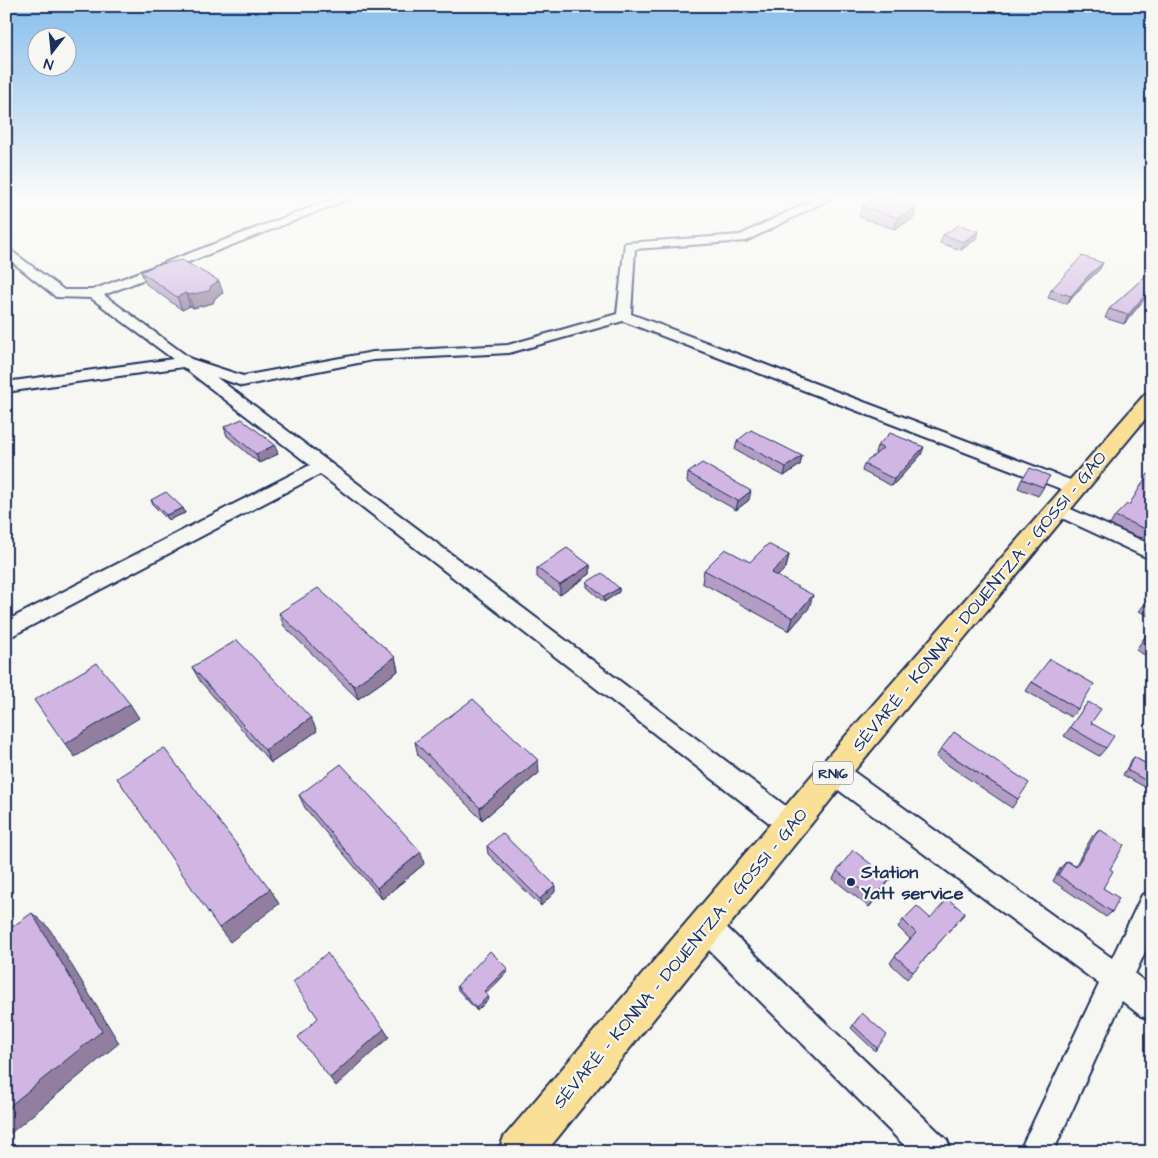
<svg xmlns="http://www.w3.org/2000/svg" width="1158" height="1158" viewBox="0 0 1158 1158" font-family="'Architects Daughter',sans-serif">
<rect width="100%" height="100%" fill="#f6f6f2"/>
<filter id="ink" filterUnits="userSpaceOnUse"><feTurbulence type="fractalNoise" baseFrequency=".02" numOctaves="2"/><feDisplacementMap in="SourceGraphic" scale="10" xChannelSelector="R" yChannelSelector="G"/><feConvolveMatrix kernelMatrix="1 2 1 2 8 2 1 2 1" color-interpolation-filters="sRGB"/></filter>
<g filter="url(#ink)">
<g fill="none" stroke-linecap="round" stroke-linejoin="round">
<defs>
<g id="minor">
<polygon points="336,198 352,198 104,295 191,359 243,376 373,352 508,345 617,314 625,243 740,235 817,198 832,198 746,241 635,249 631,314 1081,484 1084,488 1081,492 1069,492 623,321 509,353 373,360 242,386 216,377 799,816 803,824 799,832 790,836 781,832 320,474 6,639 6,621 310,465 183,367 6,392 6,382 173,359 91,298 56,297 6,257 6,247 64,290 92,290"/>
<polygon points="1057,503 1152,545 1152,560 1051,513 1048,509 1051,505"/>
<polygon points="834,761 843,764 1112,958 1142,895 1152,891 1152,937 1135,974 1152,987 1152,1020 1141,1016 1122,1001 1053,1152 1019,1152 1099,984 825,780 822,772 825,764"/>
<polygon points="706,913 716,917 947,1140 952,1152 911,1152 696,937 692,927 696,917"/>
</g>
<polygon id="major" points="1152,392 1152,411 845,782 546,1152 498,1152 504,1137 823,762 1145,394"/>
</defs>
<!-- minor casing -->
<use href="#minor" stroke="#1b2f5e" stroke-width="4"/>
<!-- major casing -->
<use href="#major" stroke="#1b2f5e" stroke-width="4"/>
<!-- minor -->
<use href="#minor" fill="#f6f6f2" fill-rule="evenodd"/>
<!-- major -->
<use href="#major" fill="#fadf96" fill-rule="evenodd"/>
</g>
<!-- wall -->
<g fill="#b49dc4" stroke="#1b2f5e">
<polygon points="862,206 916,207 913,219 894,229 859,217"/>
<polygon points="943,235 976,239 961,250 940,243"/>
<polygon points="1103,263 1099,270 1085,283 1067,304 1048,298 1051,290"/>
<polygon points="1152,270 1152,290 1124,324 1105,318 1109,309"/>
<polygon points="141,272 223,293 215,298 213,303 193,308 190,306 182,310 146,284"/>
<polygon points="224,427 278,454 259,463 227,436"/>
<polygon points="737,441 802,456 800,465 784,476 735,450"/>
<polygon points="877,446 921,455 892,486 862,471 864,464 876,454 875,453"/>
<polygon points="688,473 749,500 736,510 687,482"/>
<polygon points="1152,475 1152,539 1138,537 1110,525 1115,516 1129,505"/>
<polygon points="1022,479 1045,485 1038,496 1018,488"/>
<polygon points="151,500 183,508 185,513 168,520 153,505"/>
<polygon points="789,555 786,568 778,576 809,608 789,631 702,583 704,570"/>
<polygon points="590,565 590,574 560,595 537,577 537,568"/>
<polygon points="587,582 619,588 619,592 604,602 587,587"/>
<polygon points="1152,595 1152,618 1139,611"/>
<polygon points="279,613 395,657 398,671 358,699 284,626"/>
<polygon points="1152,626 1152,659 1136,650"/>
<polygon points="192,667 317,731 271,763 200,681"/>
<polygon points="1032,682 1078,709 1071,717 1026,691"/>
<polygon points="1088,702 1091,723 1106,748 1099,756 1064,736"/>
<polygon points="415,742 539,773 482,820 418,755"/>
<polygon points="941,749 1018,799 1012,808 936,757"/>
<polygon points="1134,757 1152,767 1152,791 1123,775 1130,762"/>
<polygon points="299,795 424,864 382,899 305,808"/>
<polygon points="1099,829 1110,869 1103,888 1112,912 1106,917 1053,881 1061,867 1067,861 1075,866 1093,835"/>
<polygon points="487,846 555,892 541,906 488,854"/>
<polygon points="837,871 885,887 869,907 833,879"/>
<polygon points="965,913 907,979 890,963 895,956 910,939 898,927 903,920 930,918"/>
<polygon points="507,968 507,972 486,994 489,999 477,1011 458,990 457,986"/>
<polygon points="862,1013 877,1048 875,1051 851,1028"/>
</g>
<!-- shaded-wall -->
<g fill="#927fa0" stroke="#1b2f5e">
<polygon points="273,198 280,198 273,200"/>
<polygon points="916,207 913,219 894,229 898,218"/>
<polygon points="979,231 976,239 961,250 963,242"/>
<polygon points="1103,263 1099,270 1085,283 1067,304 1071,296 1089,275"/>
<polygon points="219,281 223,293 215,298 213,303 193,308 188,295 211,286"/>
<polygon points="1152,287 1152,290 1124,324 1128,315"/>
<polygon points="186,293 190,306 182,310 177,297"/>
<polygon points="275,445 278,454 259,463 256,454"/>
<polygon points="924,447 921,455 892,486 894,479"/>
<polygon points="802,456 800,465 784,476 786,467"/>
<polygon points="751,491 749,500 736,510 738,501"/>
<polygon points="183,508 185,513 168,520 166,515"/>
<polygon points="789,555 786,568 768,586 771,573"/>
<polygon points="590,565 590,574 560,595 560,585"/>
<polygon points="619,588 619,592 604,602 604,597"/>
<polygon points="813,595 809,608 789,631 793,618"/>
<polygon points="395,657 398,671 358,699 354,686"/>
<polygon points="130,704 139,718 75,757 65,744"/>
<polygon points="311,718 317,731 271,763 265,750"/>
<polygon points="538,760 539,773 482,820 480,808"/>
<polygon points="421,852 424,864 382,899 377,888"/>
<polygon points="890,879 885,887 869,907 874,900"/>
<polygon points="555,885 555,892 541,906 540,899"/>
<polygon points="270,889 279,904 230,942 219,928"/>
<polygon points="32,913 49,928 119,1043 6,1137 6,1109"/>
<polygon points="507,968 507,972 485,995 484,991"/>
<polygon points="488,996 489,999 477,1011 476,1008"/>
<polygon points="384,1029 389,1037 336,1086 330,1078"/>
</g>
<!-- building -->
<g fill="#d1b6e4" stroke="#1b2f5e">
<polygon points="876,198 887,198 916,207 898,218 862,206"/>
<polygon points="959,225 979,231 963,242 943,235"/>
<polygon points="1082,256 1103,263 1089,275 1071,296 1051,290"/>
<polygon points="182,260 219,281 211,286 209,291 188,295 186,293 177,297 141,272 156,265"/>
<polygon points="1152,270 1152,287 1128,315 1109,309"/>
<polygon points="242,419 275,445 256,454 224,427"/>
<polygon points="751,430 802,456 786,467 737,441"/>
<polygon points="890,433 924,447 894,479 864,464 883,448 877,446"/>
<polygon points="702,463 751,491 738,501 688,473"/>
<polygon points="1030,468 1050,476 1043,487 1022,479"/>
<polygon points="1148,474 1152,475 1152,530 1143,528 1115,516 1127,504 1129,505"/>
<polygon points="166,492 183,508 166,515 151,500"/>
<polygon points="768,544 789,555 771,573 813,595 793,618 704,570 725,549 750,562"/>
<polygon points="567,548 590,565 560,585 537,568"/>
<polygon points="602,573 619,588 604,597 587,582"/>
<polygon points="318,588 395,657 354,686 279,613"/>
<polygon points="1152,595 1152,606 1145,603"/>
<polygon points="1152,627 1152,647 1142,642"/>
<polygon points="237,640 311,718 265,750 192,667"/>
<polygon points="1050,659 1094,684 1078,709 1032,682"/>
<polygon points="97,663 130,704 65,744 34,700"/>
<polygon points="473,699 538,760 480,808 415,742"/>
<polygon points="1088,702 1101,709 1091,723 1114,736 1106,748 1070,727"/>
<polygon points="954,732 1029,783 1018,799 941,749"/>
<polygon points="164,748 270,889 219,928 117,778"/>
<polygon points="1134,757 1152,767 1152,784 1127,770"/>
<polygon points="341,764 421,852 377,888 299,795"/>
<polygon points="1099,829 1124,845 1110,869 1113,871 1103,888 1119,898 1112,912 1058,875 1067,861 1076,867"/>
<polygon points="502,833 555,885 540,899 487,846"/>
<polygon points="853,850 890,879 874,900 837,871"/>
<polygon points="948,899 965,913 913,972 895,956 916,933 903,920 917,906 930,918"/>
<polygon points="32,913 102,1031 6,1109 6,931"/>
<polygon points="490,951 507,968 484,991 488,996 476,1008 457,986"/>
<polygon points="327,953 384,1029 330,1078 298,1037 318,1018 293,982"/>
<polygon points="862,1013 887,1035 877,1048 853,1025"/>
</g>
</g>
<!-- sky -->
<linearGradient id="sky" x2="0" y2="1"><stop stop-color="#87beed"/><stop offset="0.55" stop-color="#fbfbf9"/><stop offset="1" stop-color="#fbfbf9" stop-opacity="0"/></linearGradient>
<rect width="1158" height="360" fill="url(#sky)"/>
<!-- markers -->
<circle fill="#1b2f5e" stroke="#f6f6f2" stroke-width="2" cx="851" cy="882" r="5"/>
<g text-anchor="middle" stroke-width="4.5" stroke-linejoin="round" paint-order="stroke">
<!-- shield labels -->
<rect fill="#f6f6f2" stroke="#5d6b8a" stroke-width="1" x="813" y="761.5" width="40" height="23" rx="4"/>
<g font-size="14" font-weight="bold" fill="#1b2f5e">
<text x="833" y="778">RN16</text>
</g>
<!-- near-street labels -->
<g font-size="18" fill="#1b2f5e" stroke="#f6f6f2">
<text transform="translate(979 601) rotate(-50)" y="6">SÉVARÉ - KONNA - DOUENTZA - GOSSI - GAO</text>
<text transform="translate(680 958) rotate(-50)" y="6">SÉVARÉ - KONNA - DOUENTZA - GOSSI - GAO</text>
</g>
<!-- near-poi labels -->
<g font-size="18" font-weight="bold" fill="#1b2f5e" stroke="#f6f6f2" text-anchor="start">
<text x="861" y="878">Station<tspan x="861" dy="21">Yatt service</tspan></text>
</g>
</g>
<!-- margin -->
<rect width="1158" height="1158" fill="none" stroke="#f6f6f2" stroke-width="25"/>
<rect x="12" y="12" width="1133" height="1133" fill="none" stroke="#1b2f5e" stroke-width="2" filter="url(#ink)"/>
<!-- north arrow -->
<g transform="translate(52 52) rotate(196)"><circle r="24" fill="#f6f6f2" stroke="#9ea6b7"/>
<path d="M0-4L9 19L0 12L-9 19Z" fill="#1b2f5e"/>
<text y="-8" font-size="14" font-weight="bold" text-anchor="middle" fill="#1b2f5e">N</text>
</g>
</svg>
